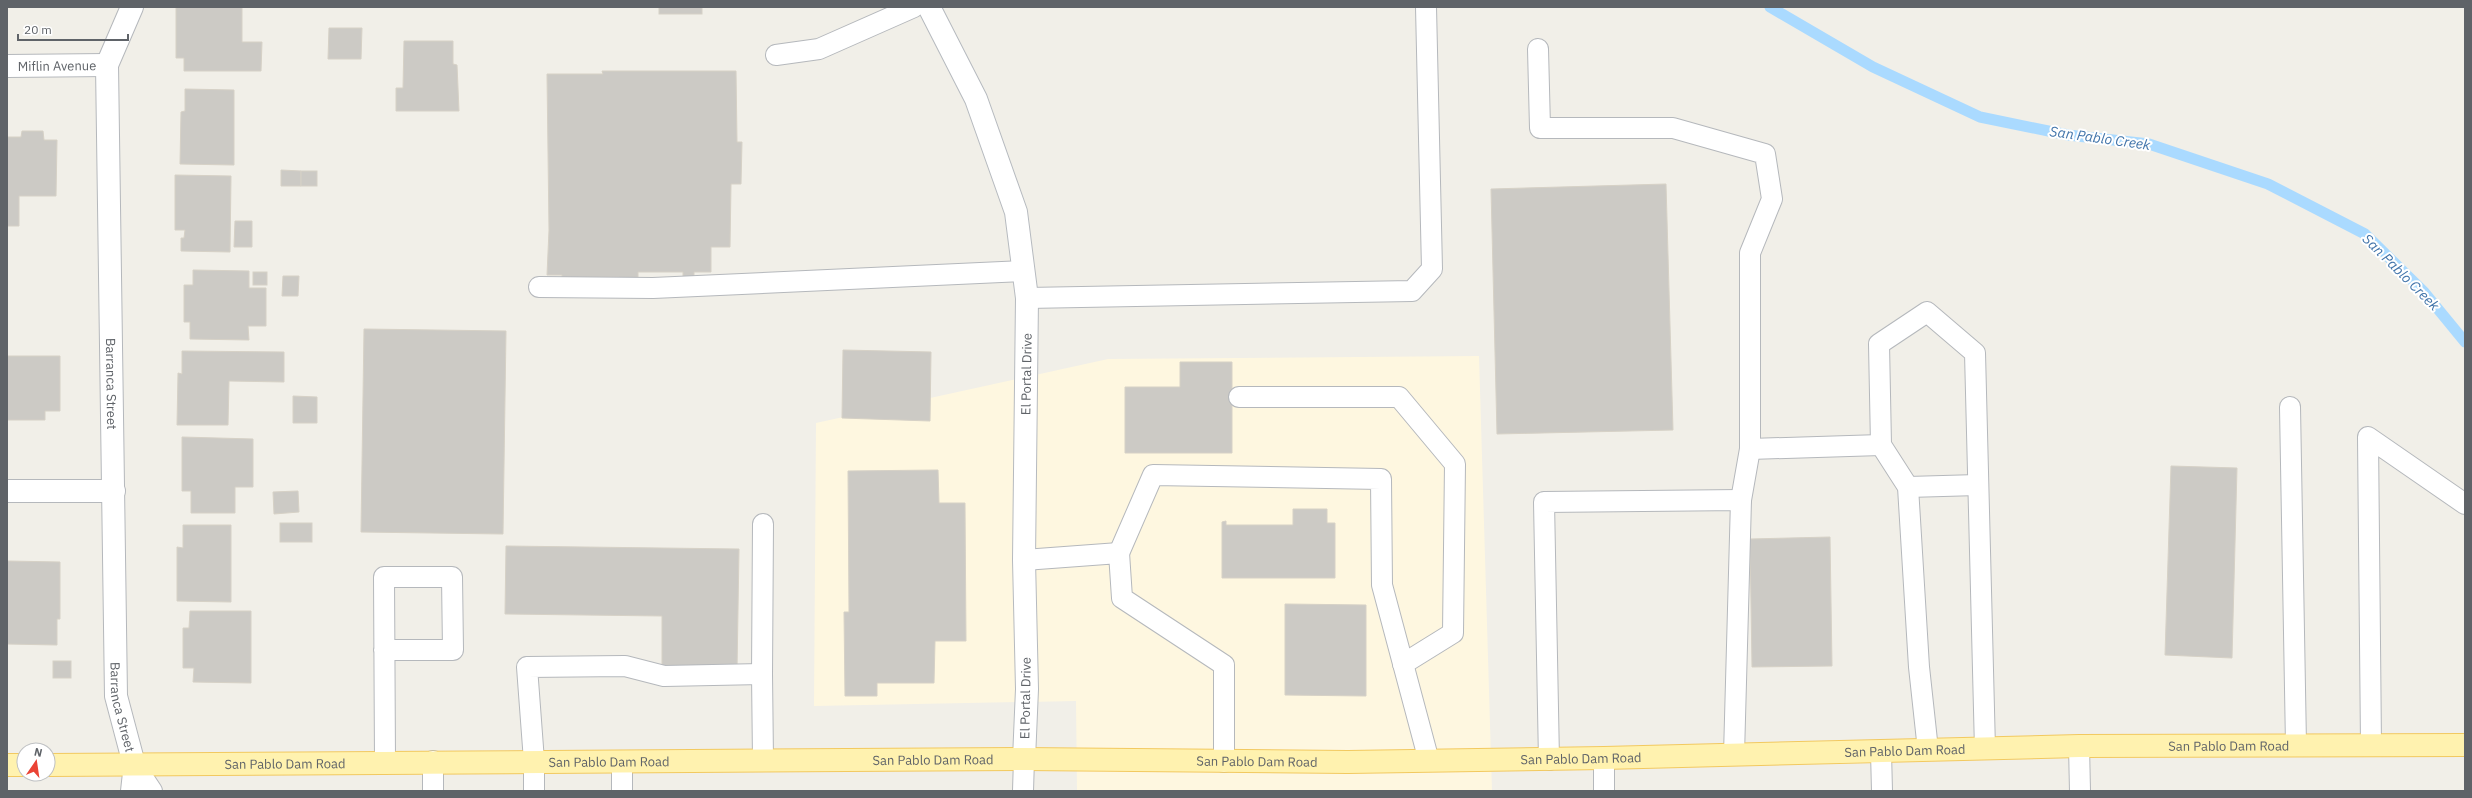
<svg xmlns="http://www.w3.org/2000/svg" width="2472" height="798" viewBox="0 0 2472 798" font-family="'IBM Plex Sans',sans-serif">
<rect width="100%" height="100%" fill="#f1efe8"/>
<!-- commercial -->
<polygon fill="#fef7e0" points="1479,356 1492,791 1077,791 1076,701 814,706 816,423 1108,359"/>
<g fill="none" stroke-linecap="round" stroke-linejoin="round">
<!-- stream -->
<polyline stroke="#aadaff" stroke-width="11" points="1770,7 1873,67 1980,117 2068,135 2149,144 2268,184 2365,234 2424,292 2465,342"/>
</g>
<!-- building -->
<g fill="#cccac5" stroke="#d6d1c6">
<polygon points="176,7 242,7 242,42 262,42 261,71 184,71 184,58 176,58"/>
<rect x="659" y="7" width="43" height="7"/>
<polygon points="329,28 362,28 361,59 328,59"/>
<polygon points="404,41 453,41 453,64 457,65 459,111 396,111 396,88 403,88"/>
<polygon points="602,71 736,71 737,142 742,142 741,184 731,184 730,247 711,247 711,272 694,272 694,280 683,280 683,272 638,272 638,285 619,285 619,277 562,277 562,275 547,275 549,230 547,74 603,74"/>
<polygon points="185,89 234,90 234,165 180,164 181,112 185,111"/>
<polygon points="22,131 43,131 44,140 57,140 56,196 19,196 19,226 7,226 7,137 21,137"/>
<polygon points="281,170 301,171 301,186 281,186"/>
<rect x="301" y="171" width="16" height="15"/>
<polygon points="175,175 231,176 230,252 181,251 181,238 184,238 185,230 175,230"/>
<polygon points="1666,184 1673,430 1497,434 1491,189"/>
<polygon points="235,221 252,221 252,247 234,247"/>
<polygon points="193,270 249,271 249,288 266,288 266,326 248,326 249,340 190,339 190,322 184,322 184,285 193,285"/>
<rect x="253" y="272" width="14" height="13"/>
<polygon points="283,276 299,276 298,296 282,296"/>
<polygon points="364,329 506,331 503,534 361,532"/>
<polygon points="843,350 931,352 930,421 842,418"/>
<polygon points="182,351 284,352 284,382 229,381 228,425 177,425 178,373 182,374"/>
<polygon points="7,356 60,356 60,411 45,411 45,420 7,420"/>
<polygon points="1180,362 1232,362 1232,453 1125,453 1125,387 1180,387"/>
<polygon points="293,396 317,397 317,423 293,423"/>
<polygon points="182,437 253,439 253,487 235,487 235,513 191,513 191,491 182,491"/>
<polygon points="2171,466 2237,468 2232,658 2165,655"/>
<polygon points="938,470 939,503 965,503 966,641 935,641 934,683 877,683 877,696 845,696 844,612 849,612 848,471"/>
<polygon points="298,491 299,512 274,514 273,492"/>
<polygon points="1293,509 1327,509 1327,523 1335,523 1335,578 1222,578 1222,522 1226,521 1226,525 1293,525"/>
<rect x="280" y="523" width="32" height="19"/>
<polygon points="183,525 231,525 231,602 177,601 177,547 183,548"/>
<polygon points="1830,537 1832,666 1752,667 1750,539"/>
<polygon points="506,546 739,549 737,670 662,669 662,616 505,614"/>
<polygon points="7,561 60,562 60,619 57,619 57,645 7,644"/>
<polygon points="1285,604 1366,605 1366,696 1285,695"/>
<polygon points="190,611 251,611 251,683 193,682 194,668 183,668 183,628 189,628"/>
<rect x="53" y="661" width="18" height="17"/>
</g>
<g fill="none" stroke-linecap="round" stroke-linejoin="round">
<defs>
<g id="service">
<polyline points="1538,49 1540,128 1673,128 1765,154 1772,199 1750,253 1750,449 1741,500"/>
<polyline points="776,55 819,49 914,7"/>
<polyline points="539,287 653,288 1024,271"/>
<polyline points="1027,298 1412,291 1432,269 1426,7"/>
<polyline points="1239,397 1399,397 1455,464 1453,633 1403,664"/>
<polyline points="2290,407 2296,745"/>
<polyline points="1750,449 1881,445"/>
<polyline points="1908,487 1978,485"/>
<polyline points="1119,553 1153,475 1381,479 1382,585 1429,761"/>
<polyline points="1024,560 1119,553 1122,598 1224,665 1224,762"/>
<polyline points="384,650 453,650 452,577 384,577 385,761"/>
<polyline points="762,674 763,524"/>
<polyline points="2371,745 2368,437 2465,504"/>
<polyline points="2079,746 2080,791"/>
<polyline points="1928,750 1919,667 1908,487 1881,445 1879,344 1927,312 1975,353 1985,749"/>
<polyline points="1881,752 1882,791"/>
<polyline points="1604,758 1604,791"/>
<polyline points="1549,760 1544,502 1741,500 1734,755"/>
<polyline points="433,761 433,791"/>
<polyline points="134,764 152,791"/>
<polyline points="131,791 134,764"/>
<polyline points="534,791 534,761 527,667 625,666 664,676 762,674 763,760"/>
<polyline points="622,791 622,761"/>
<polyline points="1023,791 1024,759"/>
</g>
<g id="minor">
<path id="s1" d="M 132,7 L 107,65 L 116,696 L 134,764"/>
<path id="s2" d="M 7,66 L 107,65"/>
<polyline points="7,491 114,491"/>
</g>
<polyline id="secondary" points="929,7 976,99 1016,212 1027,298 1024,560 1027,689 1024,759"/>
<g id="primary">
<polyline points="7,765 24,765"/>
<path id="s3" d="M 48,765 L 1024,759 L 1348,762 L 1604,758 L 2079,746 L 2465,745"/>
</g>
</defs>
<!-- service casing -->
<use href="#service" stroke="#b5b8bc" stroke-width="22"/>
<!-- minor casing -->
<use href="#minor" stroke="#b5b8bc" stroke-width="24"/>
<!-- secondary casing -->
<use href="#secondary" stroke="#b6babf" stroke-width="24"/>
<!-- primary casing -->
<use href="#primary" stroke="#f2c960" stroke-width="24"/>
<!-- service -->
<use href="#service" stroke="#fff" stroke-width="20"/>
<!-- minor -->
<use href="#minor" stroke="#fff" stroke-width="22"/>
<!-- secondary -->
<use href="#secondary" stroke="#fff" stroke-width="22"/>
<!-- primary -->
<use href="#primary" stroke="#fff2af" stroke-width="22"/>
</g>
<g text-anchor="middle" stroke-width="4" stroke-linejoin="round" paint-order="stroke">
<!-- street labels -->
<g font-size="13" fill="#5f6368" stroke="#fff">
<text dy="5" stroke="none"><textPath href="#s2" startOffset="50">Miflin Avenue</textPath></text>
<text transform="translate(1026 374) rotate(-89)" y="5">El Portal Drive</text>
<text dy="5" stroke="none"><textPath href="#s1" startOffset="382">Barranca Street</textPath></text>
<text transform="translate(1025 698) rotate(-89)" y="5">El Portal Drive</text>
<text dy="5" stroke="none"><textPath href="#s1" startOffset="706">Barranca Street</textPath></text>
<text dy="5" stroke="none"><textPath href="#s3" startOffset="2181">San Pablo Dam Road</textPath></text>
<text dy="5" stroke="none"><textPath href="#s3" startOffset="1857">San Pablo Dam Road</textPath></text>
<text dy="5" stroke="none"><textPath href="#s3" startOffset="885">San Pablo Dam Road</textPath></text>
<text dy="5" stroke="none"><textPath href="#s3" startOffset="1533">San Pablo Dam Road</textPath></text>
<text dy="5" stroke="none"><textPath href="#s3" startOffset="561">San Pablo Dam Road</textPath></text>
<text dy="5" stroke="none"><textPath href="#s3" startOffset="237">San Pablo Dam Road</textPath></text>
<text dy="5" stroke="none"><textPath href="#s3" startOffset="1209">San Pablo Dam Road</textPath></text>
</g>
<!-- water labels -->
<g font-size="14" font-style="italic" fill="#4174aa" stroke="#fff">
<text transform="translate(2100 138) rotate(8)" y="5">San Pablo Creek</text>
<text transform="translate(2401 272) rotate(45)" y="5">San Pablo Creek</text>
</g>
</g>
<!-- border -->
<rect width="2472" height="798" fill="none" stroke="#5f6368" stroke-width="16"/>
<!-- north arrow -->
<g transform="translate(36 762) rotate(13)"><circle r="19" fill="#ffffff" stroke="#bfc1c3"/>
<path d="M0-3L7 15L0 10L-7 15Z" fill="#ea4335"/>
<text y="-6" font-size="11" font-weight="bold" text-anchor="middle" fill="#5f6368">N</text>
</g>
<!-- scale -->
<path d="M18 34v6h110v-6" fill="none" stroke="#5f6368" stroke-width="2"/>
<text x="24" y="34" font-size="12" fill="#5f6368" stroke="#ffffff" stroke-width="3" paint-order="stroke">20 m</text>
</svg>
